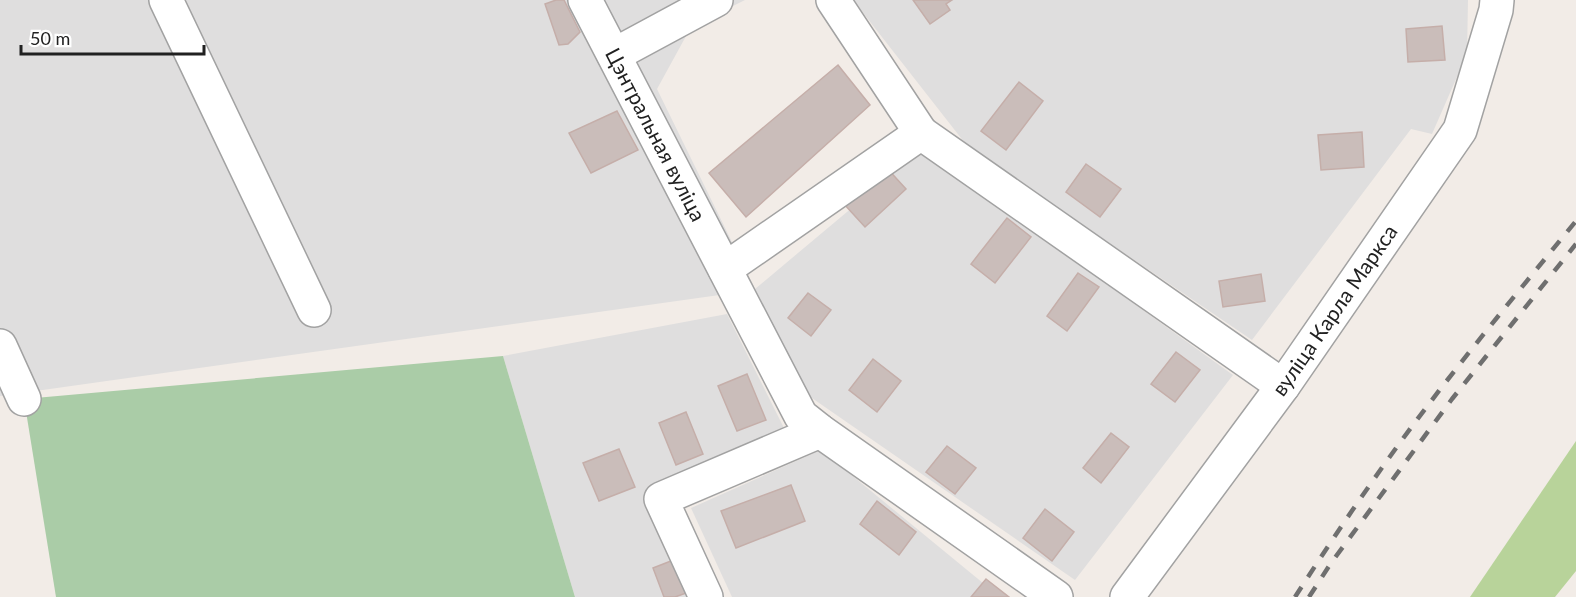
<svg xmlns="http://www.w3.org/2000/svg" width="1576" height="597" viewBox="0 0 1576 597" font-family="Lato,sans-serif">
<rect width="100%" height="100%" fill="#f2ece7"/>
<!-- residential -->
<g fill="#dfdede">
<polygon points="0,0 745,0 691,27 657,89 755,289 921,150 1233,375 1075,580 809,396 755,290 0,396"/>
<polygon points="853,0 1468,0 1467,54 1432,134 1411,129 1252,340 968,147"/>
<polygon points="727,314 784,428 648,494 693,597 575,597 503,356"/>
<polygon points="821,450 1000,597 732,597 691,508"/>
</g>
<!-- forest -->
<polygon fill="#b8d39a" points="1576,441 1576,571 1555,597 1470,597"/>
<!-- cemetery -->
<polygon fill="#aacca7" points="503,356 575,597 56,597 24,399"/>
<!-- building -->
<g fill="#cabdba" stroke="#c5aea9" stroke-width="1.5">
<polygon points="556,0 564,0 580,32 568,44 559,45 545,4"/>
<polygon points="913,0 952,0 946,4 950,10 930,24"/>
<polygon points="1442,26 1445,60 1408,62 1406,29"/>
<polygon points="838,65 870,105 746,217 709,173"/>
<polygon points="1019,82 1043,101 1006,150 981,131"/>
<polygon points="617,111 638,150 591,173 569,133"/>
<polygon points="1362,132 1364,167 1321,170 1318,135"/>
<polygon points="1086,164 1121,189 1100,217 1066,192"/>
<polygon points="885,166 906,189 865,227 844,204"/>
<polygon points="1007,218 1031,237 995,283 971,264"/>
<polygon points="1078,273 1099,287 1067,331 1047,316"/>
<polygon points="1261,274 1265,301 1223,307 1219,281"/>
<polygon points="808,293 831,310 811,336 788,318"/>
<polygon points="1176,352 1200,370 1175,402 1151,384"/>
<polygon points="873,359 901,381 877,412 849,390"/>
<polygon points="747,374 766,420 737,431 718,386"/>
<polygon points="686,412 703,454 676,465 659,423"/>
<polygon points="1111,433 1129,447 1101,483 1083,468"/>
<polygon points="947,446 976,468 955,494 926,472"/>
<polygon points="619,449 635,487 599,501 583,463"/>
<polygon points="791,485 805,521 736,548 721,511"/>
<polygon points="877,501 916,532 899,555 860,524"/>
<polygon points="1045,509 1074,532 1052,561 1023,538"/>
<polygon points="676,559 689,592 675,597 664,597 653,568"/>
<polygon points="986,579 1009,597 971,597"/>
</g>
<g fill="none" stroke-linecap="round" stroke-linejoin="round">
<defs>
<g id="minor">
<polyline points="166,0 314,310"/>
<path id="s1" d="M 585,0 L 801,416 L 820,431 L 1056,597"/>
<polyline points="833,0 921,133"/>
<polyline points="614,55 716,0"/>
<polyline points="725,269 921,133 1283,386"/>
<polyline points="0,346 24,399"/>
<polyline points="706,597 661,499 820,431"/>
<path id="s2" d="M 1127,597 L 1283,386 L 1460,130 L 1496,10 L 1497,0"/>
</g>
</defs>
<!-- minor casing -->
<use href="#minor" stroke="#a2a2a2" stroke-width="36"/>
<!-- minor -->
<use href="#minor" stroke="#fff" stroke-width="33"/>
<!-- rail -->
<g stroke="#6f6f6f" stroke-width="4.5" stroke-dasharray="12 12" stroke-linecap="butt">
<path d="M 1295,597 C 1333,538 1374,477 1416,421 C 1467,353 1522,287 1576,221"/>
<polyline points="1309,597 1331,563 1452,399 1576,244"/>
</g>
</g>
<g text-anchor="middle" stroke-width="6" stroke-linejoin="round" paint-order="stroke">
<!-- street labels -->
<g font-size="21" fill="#212121" stroke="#fff">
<text dy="7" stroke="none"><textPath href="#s1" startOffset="152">Цэнтральная вуліца</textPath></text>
<text dy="7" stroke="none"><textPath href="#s2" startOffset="354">вуліца Карла Маркса</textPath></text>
</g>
</g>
<!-- scale -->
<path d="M21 45v9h183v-9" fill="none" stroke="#212121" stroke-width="3"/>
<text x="30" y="45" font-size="18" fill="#212121" stroke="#ffffff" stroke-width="4.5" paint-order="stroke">50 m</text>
</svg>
